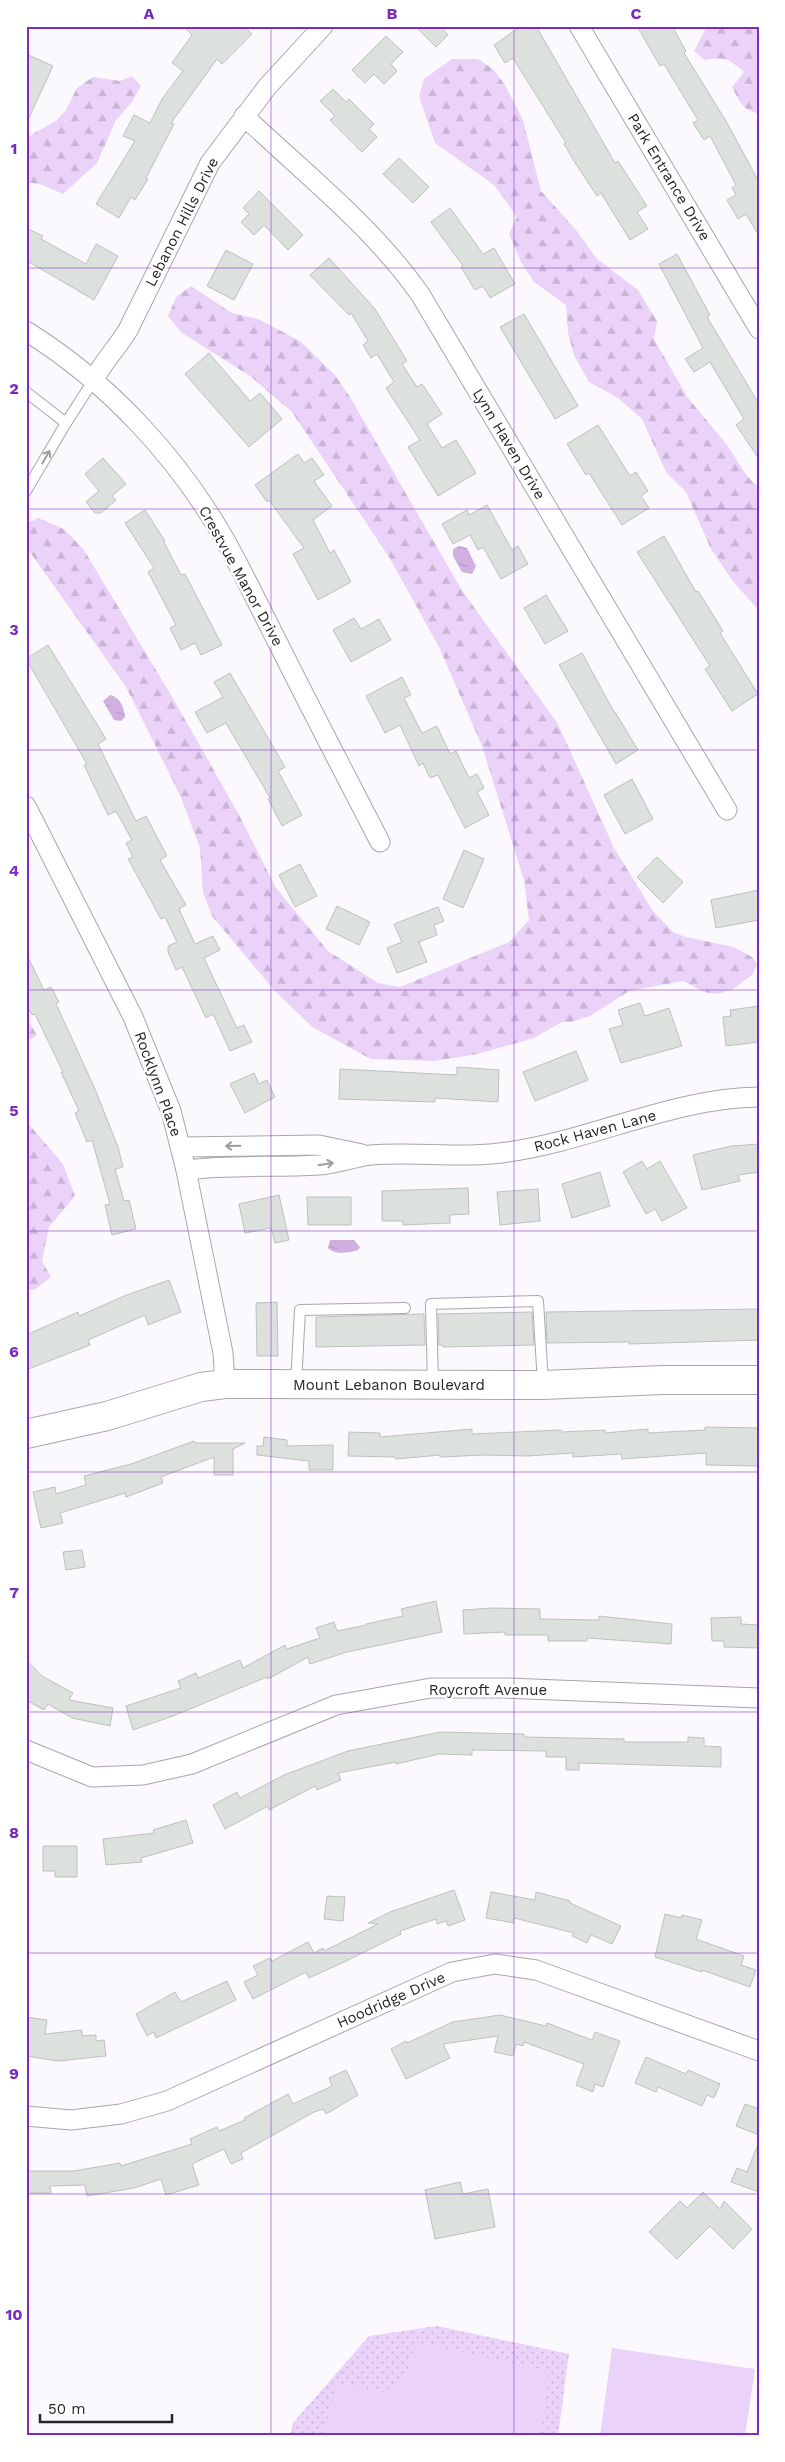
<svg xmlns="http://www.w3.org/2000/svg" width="785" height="2462" viewBox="0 0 785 2462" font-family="'Work Sans',sans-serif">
<defs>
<pattern id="grass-dots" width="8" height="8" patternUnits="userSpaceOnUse" patternTransform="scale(1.25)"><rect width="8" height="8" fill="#ebd2f9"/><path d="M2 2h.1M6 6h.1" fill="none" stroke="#c9b4d5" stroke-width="1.8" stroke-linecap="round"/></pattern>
<pattern id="forest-firs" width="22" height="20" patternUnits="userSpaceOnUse" patternTransform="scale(1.25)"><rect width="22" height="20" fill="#ebd2f9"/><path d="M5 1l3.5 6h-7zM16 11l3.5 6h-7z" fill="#c9b4d5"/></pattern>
<pattern id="water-ripples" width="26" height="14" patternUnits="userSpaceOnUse" patternTransform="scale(1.25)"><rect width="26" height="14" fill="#cfb0e0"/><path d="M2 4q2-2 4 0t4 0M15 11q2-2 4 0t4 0" fill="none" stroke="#b297c0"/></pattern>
</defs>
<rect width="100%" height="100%" fill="#fcf9fe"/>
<!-- grass -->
<g fill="url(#grass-dots)">
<polygon points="199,1154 263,1154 264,1157 261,1160 201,1160"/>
<polygon points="437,2326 569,2354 558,2436 290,2436 293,2423 369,2336"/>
</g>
<!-- forest -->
<g fill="url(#forest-firs)">
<path d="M 707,26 L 759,26 L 759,113 C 743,112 739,100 732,87 L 744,72 C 728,58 725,57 704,60 L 694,51 Z"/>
<polygon points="452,59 478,59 492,68 505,85 523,120 541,191 576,230 597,259 638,290 657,321 654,339 688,398 727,445 747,476 759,488 759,611 732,580 711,549 686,492 666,472 642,419 618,398 589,382 574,355 568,333 566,305 534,282 522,264 509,234 517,217 494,185 435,143 419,96 424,79"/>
<polygon points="132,76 141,86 132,102 116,120 97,163 63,194 40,184 26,182 26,138 57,120 66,110 77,88 93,77 120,81"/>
<polygon points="191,286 232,313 258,319 300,341 335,375 350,397 463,592 558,724 614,848 653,911 673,932 686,937 734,947 752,957 757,964 753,974 733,989 718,994 704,992 683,981 629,991 590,1016 571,1022 562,1022 534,1038 478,1054 434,1061 371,1059 312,1027 275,991 212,916 203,892 200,848 180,795 126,687 29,551 26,524 38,518 64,529 84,550 174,700 238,813 276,888 328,951 378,983 400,987 509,942 529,920 524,880 482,746 439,647 389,557 292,412 250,376 182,333 168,316 176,297"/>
<polygon points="26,1018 37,1035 26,1042"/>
<polygon points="26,1121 63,1164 75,1196 49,1227 42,1261 51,1277 34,1290 26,1289"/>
</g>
<!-- park -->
<g fill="#ebd2f9">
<polygon points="416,2342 549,2371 540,2436 322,2436 338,2384 384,2392 406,2376"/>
<polygon points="612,2348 755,2369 745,2436 600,2436"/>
</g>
<!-- water -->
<g fill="url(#water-ripples)">
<polygon points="459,546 467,548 476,566 472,574 462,572 453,556 453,549"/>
<path d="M 110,695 C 120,697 124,707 125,717 L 121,721 L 114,720 L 103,701 Z"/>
<path d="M 330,1240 L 354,1240 L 360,1247 L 358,1250 C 349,1253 335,1255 328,1248 Z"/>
</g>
<!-- building -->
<g fill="#dce1dd" stroke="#bdc1be">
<polygon points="183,26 244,26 252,34 222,64 217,59 171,123 174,124 146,178 148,179 135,200 131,197 119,218 96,204 135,141 123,136 134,115 150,123 162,99 183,71 172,63 192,35"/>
<polygon points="415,26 440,26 448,35 436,47"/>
<polygon points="521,26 536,26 615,163 618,161 647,206 637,212 648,229 630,240 601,193 597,196 574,161 564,144 566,143 513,58 505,63 494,45"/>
<polygon points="637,26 672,26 686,51 684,53 726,121 759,182 759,236 746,214 738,219 727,200 736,195 732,188 736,185 710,136 704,140 693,123 698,120 664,64 660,66"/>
<polygon points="386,36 403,52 391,64 397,71 384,84 374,74 365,83 352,70"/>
<polygon points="26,54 53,66 26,124"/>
<polygon points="333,89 346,102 349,99 374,124 369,129 377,137 362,152 330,120 335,116 320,101"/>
<polygon points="399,158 429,187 413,203 383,174"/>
<polygon points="259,191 303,235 288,250 264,225 254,235 241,222 249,214 243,208"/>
<polygon points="450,208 483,254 494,248 515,284 490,298 483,286 475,290 461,267 463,266 431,222"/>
<polygon points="26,228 43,236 41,239 86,264 96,244 118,256 94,300 29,262 26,268"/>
<polygon points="226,250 253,264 234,300 207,286"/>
<polygon points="677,254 710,315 707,317 759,404 759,459 736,425 744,419 710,362 694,372 685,359 703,348 659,264"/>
<polygon points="329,258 375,309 407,361 402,364 417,387 422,384 442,414 427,424 442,448 456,440 476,473 438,496 408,447 420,440 386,388 394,382 377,354 371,358 363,345 368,341 351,313 349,315 310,275"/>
<polygon points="524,314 578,406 555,419 500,327"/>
<polygon points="209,353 250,401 260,393 282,419 249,447 185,374"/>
<polygon points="598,425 630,476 636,472 648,491 641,496 649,508 622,525 589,473 586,475 567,444"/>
<polygon points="298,454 304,463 312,458 324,475 314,481 332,506 313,520 330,553 334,550 351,582 318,600 293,554 304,548 269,500 267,502 255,485"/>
<polygon points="103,458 126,484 112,496 116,500 101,513 95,513 86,502 99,491 85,474"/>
<polygon points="487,505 512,550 518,546 528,564 501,579 483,547 478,550 470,535 453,544 442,524 467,510 469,515"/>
<polygon points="145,510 165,541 164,542 181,575 185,574 222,645 201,655 195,643 181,650 170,628 176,625 148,572 154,568 125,523"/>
<polygon points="664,536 696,592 698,591 723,631 720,633 758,694 732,711 705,669 710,666 637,552"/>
<polygon points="546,595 568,631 545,644 524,608"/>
<polygon points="354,618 361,629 379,619 391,640 351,662 333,630"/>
<polygon points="48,645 106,739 98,744 136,821 146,816 167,856 160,860 186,905 179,909 195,944 213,936 220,950 204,958 237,1028 244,1025 252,1042 230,1051 213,1014 206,1018 182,967 176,970 168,952 168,946 177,942 165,917 161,919 128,859 133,857 126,843 132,840 116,811 108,815 84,765 87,764 26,659"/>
<polygon points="582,653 614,712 615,712 638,750 616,764 559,665"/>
<polygon points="230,673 285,767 278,771 302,815 282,826 268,799 270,798 226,723 207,733 195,712 223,697 214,682"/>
<polygon points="402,677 411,695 404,698 422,733 437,726 450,754 456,751 469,778 477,774 484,788 477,792 489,815 465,828 438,775 430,778 423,763 419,766 400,725 385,733 366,696"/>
<polygon points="632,779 653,819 625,834 604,795"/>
<polygon points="464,850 484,859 463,908 443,899"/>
<polygon points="657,857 683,882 663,903 637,877"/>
<polygon points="300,864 317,896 295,907 279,875"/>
<polygon points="759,890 759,920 716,928 711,900"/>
<polygon points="337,906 370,922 359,945 326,929"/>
<polygon points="438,907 444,921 434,925 437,935 419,942 427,962 397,973 387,948 402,942 394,924"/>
<polygon points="26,953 44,990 51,987 59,1002 56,1004 95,1089 118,1147 123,1167 115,1169 124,1201 129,1200 136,1229 112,1235 105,1205 110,1204 92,1140 87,1142 75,1113 79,1111 61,1072 63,1072 35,1014 32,1015 26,1004"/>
<polygon points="640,1003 645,1016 669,1008 682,1046 621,1063 609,1029 623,1025 618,1010"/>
<polygon points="759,1006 759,1042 726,1046 723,1017 731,1016 730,1010"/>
<polygon points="576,1051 588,1080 535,1101 523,1072"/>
<polygon points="457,1067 499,1070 498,1102 435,1098 435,1102 339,1099 340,1069 457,1075"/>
<polygon points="254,1073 259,1084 267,1080 275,1097 245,1113 230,1084"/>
<polygon points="759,1144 759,1172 738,1175 740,1181 702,1190 693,1155 731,1146"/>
<polygon points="642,1161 647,1169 660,1161 687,1208 662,1221 655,1209 646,1214 623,1172"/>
<polygon points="600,1172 610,1206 572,1218 562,1184"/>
<polygon points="468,1188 469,1214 450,1215 450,1223 403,1225 403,1221 382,1221 382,1191"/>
<polygon points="538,1189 540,1221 500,1225 497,1192"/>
<polygon points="279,1195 289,1240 275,1243 271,1228 245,1233 239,1204"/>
<polygon points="307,1197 351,1197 351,1225 308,1225"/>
<polygon points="169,1280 181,1312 148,1325 145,1315 88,1340 90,1345 26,1370 26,1335 78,1312 79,1316 124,1296"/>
<polygon points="277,1302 278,1356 257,1356 256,1303"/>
<polygon points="759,1309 759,1340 629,1344 629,1342 547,1343 546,1312"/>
<polygon points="532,1312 534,1345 443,1347 443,1345 439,1345 438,1314"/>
<polygon points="419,1314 424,1314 425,1345 316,1347 316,1317"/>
<polygon points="705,1427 759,1428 759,1466 706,1465 706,1453 622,1459 621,1454 573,1457 573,1453 528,1456 484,1455 440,1457 440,1455 396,1459 395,1457 348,1456 349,1432 380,1433 380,1437 472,1429 472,1434 561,1430 562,1432 605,1430 605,1433 648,1429 648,1433 705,1430"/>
<polygon points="264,1437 287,1440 287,1446 333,1445 333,1470 309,1470 309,1461 257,1455 257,1446 263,1446"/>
<polygon points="194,1441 195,1443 245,1443 233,1449 233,1475 214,1475 214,1457 161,1477 163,1483 126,1497 125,1493 60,1513 63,1523 41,1528 33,1492 55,1487 56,1494 86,1485 84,1476 131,1464"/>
<polygon points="82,1550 85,1567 66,1570 63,1552"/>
<polygon points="436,1601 442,1632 347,1652 310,1664 308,1657 268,1679 267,1677 173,1716 133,1730 126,1706 181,1688 178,1681 196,1673 198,1678 240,1660 243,1668 285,1645 287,1649 320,1638 316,1628 334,1622 337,1631 366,1625 366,1624 403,1616 401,1609"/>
<polygon points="493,1608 540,1609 540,1619 599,1620 599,1616 672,1624 671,1644 587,1638 587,1641 548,1641 548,1635 505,1635 505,1632 464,1634 463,1610"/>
<polygon points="741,1617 741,1624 759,1625 759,1648 724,1647 724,1641 712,1641 711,1618"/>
<polygon points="26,1660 42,1676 73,1693 69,1700 113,1708 110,1726 72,1718 48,1704 44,1710 26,1700"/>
<polygon points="440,1732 524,1734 524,1737 624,1739 624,1742 688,1742 688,1737 704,1738 704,1746 721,1747 721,1767 579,1763 579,1770 566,1770 566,1757 546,1757 546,1751 472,1750 472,1755 439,1754 396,1764 396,1762 338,1773 341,1780 317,1790 315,1786 269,1810 268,1806 225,1829 213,1805 237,1792 240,1798 284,1775 348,1751"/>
<polygon points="186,1820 193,1843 141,1858 142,1862 106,1865 103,1839 154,1833 153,1830"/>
<polygon points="43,1846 77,1846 77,1877 55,1877 55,1871 43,1871"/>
<polygon points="454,1890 465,1920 448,1926 446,1921 437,1924 436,1919 400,1931 401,1934 344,1962 309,1978 306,1972 253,1999 244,1982 258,1975 253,1966 270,1958 272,1961 308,1942 314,1953 323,1948 324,1951 378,1924 368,1923 390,1912"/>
<polygon points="491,1892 535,1900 536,1892 570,1901 570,1903 621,1926 612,1944 591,1935 587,1943 572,1936 574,1933 514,1918 514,1923 486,1918"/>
<polygon points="327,1896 345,1897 343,1921 324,1919"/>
<polygon points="665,1914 681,1918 682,1915 702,1920 696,1939 744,1956 741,1965 756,1970 750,1987 702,1970 702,1972 655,1957"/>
<polygon points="227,1981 236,2000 156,2038 154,2032 147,2036 136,2014 175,1992 181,2002"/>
<polygon points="500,2015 546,2026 547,2023 592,2040 595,2032 620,2041 603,2087 595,2084 593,2092 576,2085 584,2064 524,2042 523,2046 516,2044 513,2056 494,2052 498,2036 443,2044 450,2058 406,2079 391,2049 406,2041 407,2043 453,2022"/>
<polygon points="26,2017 47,2020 45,2034 82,2030 82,2036 96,2035 96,2041 104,2040 106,2056 58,2061 26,2056"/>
<polygon points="646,2057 686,2074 688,2070 720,2084 714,2098 707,2095 702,2106 658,2087 656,2092 635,2083"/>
<polygon points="346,2070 358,2095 326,2114 323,2109 314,2112 241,2153 243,2159 231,2164 224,2149 192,2164 199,2185 166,2195 161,2179 134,2188 87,2196 85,2185 50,2186 51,2193 26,2193 26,2171 74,2171 120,2163 121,2166 192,2144 190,2139 217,2127 219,2131 245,2120 244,2118 288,2094 293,2104 332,2086 329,2078"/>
<polygon points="745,2104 759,2109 759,2135 736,2126"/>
<polygon points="758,2144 759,2144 759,2192 731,2182 737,2168 747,2172"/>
<polygon points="460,2182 463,2194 488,2189 495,2227 435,2239 425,2190"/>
<polygon points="703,2192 720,2209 724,2201 752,2229 733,2249 710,2226 677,2259 649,2232 680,2201 687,2208"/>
</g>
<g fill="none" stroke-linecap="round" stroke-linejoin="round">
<defs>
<g id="lane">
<polyline points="26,392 66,423 93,381"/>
<polyline points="26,491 66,423"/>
<polyline points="296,1384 300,1310 405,1308"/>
<polyline points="433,1384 431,1304 538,1301 543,1384"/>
</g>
<g id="street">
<polyline points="579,26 759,329"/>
<path d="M 244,116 C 304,173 372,226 420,294 L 727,810"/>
<path d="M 26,331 C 108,382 177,456 225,540 C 245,576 263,614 282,651 C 314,715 347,778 380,842"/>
<path d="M 93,381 C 103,362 117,348 128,330 L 210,163 L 267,87 L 323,26"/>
<polyline points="26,806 133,1017 171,1111 186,1170 223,1353 225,1384"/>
<polyline points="181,1147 319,1145 362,1154"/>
<path d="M 186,1170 C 232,1164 274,1168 319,1165 C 336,1164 354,1157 371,1155 C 416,1151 463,1159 508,1152 C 593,1140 672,1098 759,1097"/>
<polyline points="26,1750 92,1777 143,1775 192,1764 336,1705 431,1688 505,1688 759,1698"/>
<polyline points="26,2116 71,2120 121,2114 167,2101 452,1972 495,1964 536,1970 759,2051"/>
</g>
<polyline id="secondary" points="26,1434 107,1416 201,1387 225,1384 543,1385 663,1380 759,1380"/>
</defs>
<!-- lane casing -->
<use href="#lane" stroke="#a9a6aa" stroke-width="12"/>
<!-- street casing -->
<use href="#street" stroke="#a9a6aa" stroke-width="21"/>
<!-- secondary casing -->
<use href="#secondary" stroke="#a9a6aa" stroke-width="30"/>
<!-- lane -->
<use href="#lane" stroke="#fff" stroke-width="10"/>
<!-- street -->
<use href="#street" stroke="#fff" stroke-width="19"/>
<!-- secondary -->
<use href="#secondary" stroke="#fff" stroke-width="28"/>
</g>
<!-- one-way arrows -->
<defs><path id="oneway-shaft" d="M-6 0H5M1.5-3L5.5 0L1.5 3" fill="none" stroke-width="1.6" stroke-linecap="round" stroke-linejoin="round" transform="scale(1.25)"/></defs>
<g stroke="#9d9d9e">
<use href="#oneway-shaft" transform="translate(46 457) rotate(-60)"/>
<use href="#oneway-shaft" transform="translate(233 1146) rotate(179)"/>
<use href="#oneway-shaft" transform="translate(326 1164) rotate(-9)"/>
</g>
<!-- grid -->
<path fill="none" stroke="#7b2cbf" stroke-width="1" stroke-opacity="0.55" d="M 271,26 L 271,2436M 514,26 L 514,2436M 26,268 L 759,268M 26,509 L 759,509M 26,750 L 759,750M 26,990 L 759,990M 26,1231 L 759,1231M 26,1472 L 759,1472M 26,1712 L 759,1712M 26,1953 L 759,1953M 26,2194 L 759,2194"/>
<g text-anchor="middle" stroke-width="5" stroke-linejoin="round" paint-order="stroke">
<!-- street labels -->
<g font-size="15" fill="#262527" stroke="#fff">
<text transform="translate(669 177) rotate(59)" y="5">Park Entrance Drive</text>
<text transform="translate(182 222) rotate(-63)" y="5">Lebanon Hills Drive</text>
<text transform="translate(509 444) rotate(59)" y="5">Lynn Haven Drive</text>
<text transform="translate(241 576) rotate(61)" y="5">Crestvue Manor Drive</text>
<text transform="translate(158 1084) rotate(70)" y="5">Rocklynn Place</text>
<text transform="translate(595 1131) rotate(-15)" y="5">Rock Haven Lane</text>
<text x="389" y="1390">Mount Lebanon Boulevard</text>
<text x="488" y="1695">Roycroft Avenue</text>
<text transform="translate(391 2000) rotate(-24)" y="5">Hoodridge Drive</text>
</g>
</g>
<!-- border -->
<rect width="785" height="2462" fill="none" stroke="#ffffff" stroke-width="55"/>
<!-- scale -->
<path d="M40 2414v8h132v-8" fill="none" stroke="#262527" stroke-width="2.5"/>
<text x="48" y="2414" font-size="15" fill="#262527" stroke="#ffffff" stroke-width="4" paint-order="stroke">50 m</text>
<rect x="28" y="28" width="730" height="2406" fill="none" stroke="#7b2cbf" stroke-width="2"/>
<g font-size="16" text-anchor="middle" font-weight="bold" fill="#7b2cbf">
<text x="149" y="19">A</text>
<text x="392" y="19">B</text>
<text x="636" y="19">C</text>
<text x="14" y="154">1</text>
<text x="14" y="394">2</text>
<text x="14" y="635">3</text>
<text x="14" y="876">4</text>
<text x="14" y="1116">5</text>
<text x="14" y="1357">6</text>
<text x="14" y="1598">7</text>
<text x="14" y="1838">8</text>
<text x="14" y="2079">9</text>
<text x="14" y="2320">10</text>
</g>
</svg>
